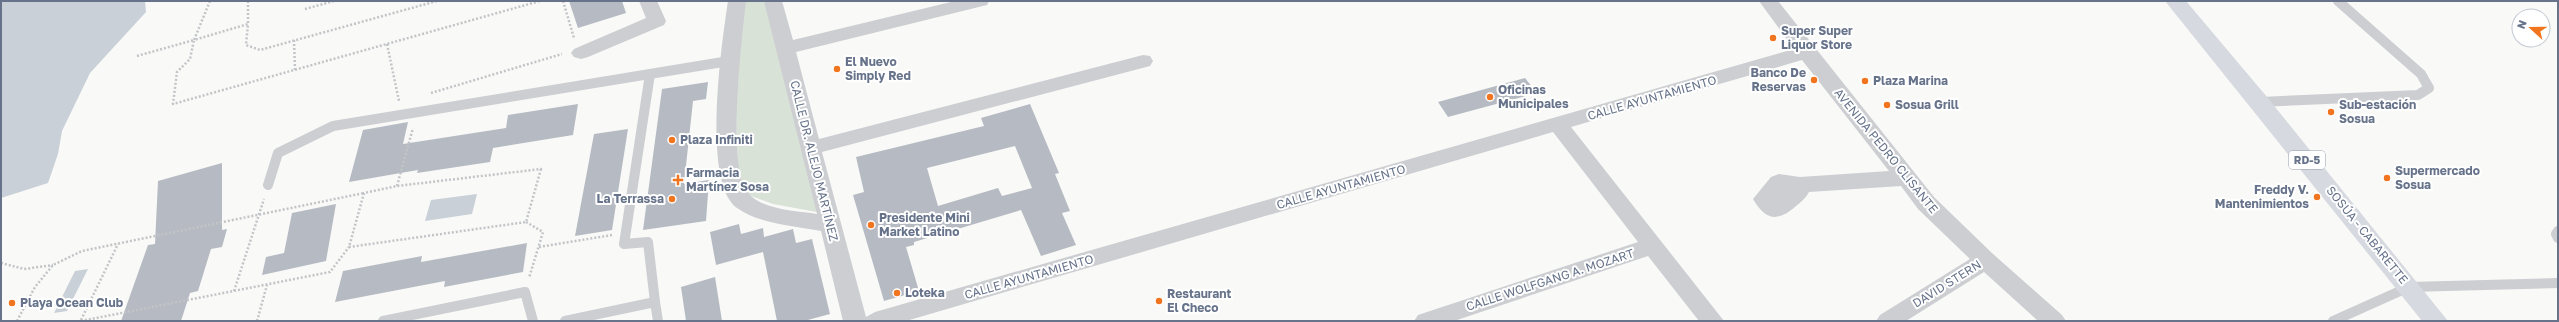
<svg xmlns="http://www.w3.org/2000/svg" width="2559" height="322" viewBox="0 0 2559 322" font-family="'Golos Text',sans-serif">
<rect width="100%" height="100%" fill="#f9f9f7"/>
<!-- green -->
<polygon fill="#d9e2d7" points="740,1 770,1 822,213 773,204 746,194 738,174 735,81"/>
<!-- water -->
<g fill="#c9d0d7">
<polygon points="1,1 145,1 146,12 90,73 62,131 58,154 48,183 1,198"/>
<polygon points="477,194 472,214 425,221 431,200"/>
<polygon points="88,269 67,311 54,313 75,271"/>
</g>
<!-- building -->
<g fill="#b6bbc3" fill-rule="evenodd">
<polygon points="569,1 622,1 626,13 578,28"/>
<polygon points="1525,78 1537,93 1448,117 1438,102"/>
<polygon points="708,82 706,99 693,101 684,184 709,180 706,221 643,230 662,89"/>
<polygon points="578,104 573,135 493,148 490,162 417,173 418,170 349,182 363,130 408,122 403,144 506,128 508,115"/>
<path d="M 1030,104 L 1059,173 L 1055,174 L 1070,211 L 1062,213 L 1076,245 L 1041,256 L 1021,210 L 914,242 L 914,245 L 906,247 L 919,291 L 884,301 L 853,195 L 864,192 L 856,157 L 984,126 L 981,118 ZM 1015,146 L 1032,188 L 1002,196 L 998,188 L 938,206 L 927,168 Z"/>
<polygon points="628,129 612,230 575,236 594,134"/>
<polygon points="222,163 222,230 227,229 222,247 211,249 198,291 190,293 181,321 121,321 148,245 155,244 158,181"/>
<polygon points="336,204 326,261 262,275 266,257 284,253 292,213"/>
<polygon points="739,224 741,234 763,228 764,237 793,229 796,243 812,239 830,314 804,321 777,321 763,252 716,265 710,232"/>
<polygon points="527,243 523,272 444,287 445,281 335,302 343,271 422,256 421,262"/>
<polygon points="715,277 722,321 686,321 681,287"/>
</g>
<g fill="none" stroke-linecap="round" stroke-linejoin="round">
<!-- path -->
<g stroke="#c2c4c7" stroke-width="2.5" stroke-dasharray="2 2" stroke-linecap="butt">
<polyline points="210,1 194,40 248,24 246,45 260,50 437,1"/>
<polyline points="248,1 248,24"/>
<polyline points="563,1 574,38"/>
<polyline points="305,9 334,1"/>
<polyline points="294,40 295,70"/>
<polyline points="387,44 399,101"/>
<polyline points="137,56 194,40 190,59 177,72 173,104 540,1"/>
<polyline points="431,93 562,54"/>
<polygon points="541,169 526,222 349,247 364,193 397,186"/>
<polyline points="397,186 413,128"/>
<polyline points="526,222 543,232 529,278"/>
<polyline points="539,247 612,235"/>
<polyline points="1,263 24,269 53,265"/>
<polyline points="234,291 264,199"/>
<polyline points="81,320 118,244"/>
<polyline points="17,321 35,287 53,265 82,251 364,193"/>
<polyline points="81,321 330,272 349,247"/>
<polyline points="257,321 267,285"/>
</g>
<!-- lane -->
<g stroke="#ccced2" stroke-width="10">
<polyline points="2260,102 2418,95 2429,88 2421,74 2338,1"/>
<polyline points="268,185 278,153 333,126 729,61"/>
<polyline points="2558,231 2556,234 2558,238"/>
<polyline points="655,302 658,321"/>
<polyline points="383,321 525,292 533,321"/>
<polyline points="565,321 655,302 648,242 624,244 650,74"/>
<polyline points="2333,321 2409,287 2558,283"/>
</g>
<!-- street -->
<g fill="#ccced2" fill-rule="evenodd">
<polygon points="639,1 657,1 666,21 664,25 588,57 581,59 574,57 571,53 574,49 646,18"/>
<path d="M 728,1 L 746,1 C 742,36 726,169 748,193 C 762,210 797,211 817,214 L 764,1 L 782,1 L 793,40 L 955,1 L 989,1 L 987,5 L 796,52 L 819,139 L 1143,55 L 1150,56 L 1153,61 L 1150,66 L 822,152 L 866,317 L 875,312 L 1794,49 L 1759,1 L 1778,1 L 1934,197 L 1993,254 L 2062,315 L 2066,321 L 2038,321 L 1984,272 L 1906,321 L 1876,321 L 1880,315 L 1970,259 L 1918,209 L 1901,186 L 1809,192 C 1806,198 1801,202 1796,206 C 1778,222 1766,221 1753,199 L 1771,177 L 1779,174 L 1800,177 L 1889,171 L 1802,60 L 1571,127 L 1724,321 L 1699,321 L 1648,256 L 1454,321 L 1414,321 L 1418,315 L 1638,242 L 1553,132 L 906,321 L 843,321 L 821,231 C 795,226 759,224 737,208 C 701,183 722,41 728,1 Z"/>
</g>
<!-- primary -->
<polygon fill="#d6dae0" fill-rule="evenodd" points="2165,1 2186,1 2267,97 2448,321 2422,321"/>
</g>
<!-- markers -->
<g fill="#f1751f" stroke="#fff" stroke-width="1.5">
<circle cx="1773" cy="38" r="4"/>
<circle cx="837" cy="69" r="4"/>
<circle cx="1814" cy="80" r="4"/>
<circle cx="1865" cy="81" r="4"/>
<circle cx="1490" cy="97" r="4"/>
<circle cx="1887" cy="105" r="4"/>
<circle cx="2331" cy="112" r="4"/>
<circle cx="672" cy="140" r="4"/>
<circle cx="2387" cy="178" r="4"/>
<path d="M676 174h4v4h4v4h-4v4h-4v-4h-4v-4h4z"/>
<circle cx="2317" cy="197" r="4"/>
<circle cx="672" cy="199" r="4"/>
<circle cx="871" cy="225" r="4"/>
<circle cx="897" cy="293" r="4"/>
<circle cx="1159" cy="301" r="4"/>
<circle cx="12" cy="303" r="4"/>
</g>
<g text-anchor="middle" stroke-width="4" stroke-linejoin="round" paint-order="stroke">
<!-- shield labels -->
<rect fill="#fff" stroke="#949dad" stroke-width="1" x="2289" y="151" width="36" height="18" rx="3"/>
<g font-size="11" font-weight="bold" fill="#66738a">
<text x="2307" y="164">RD-5</text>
</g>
<!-- poi labels -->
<g font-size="12" font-weight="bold" fill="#66738a" stroke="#fff" text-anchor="start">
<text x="1781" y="35">Super Super<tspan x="1781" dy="14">Liquor Store</tspan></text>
<text x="845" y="66">El Nuevo<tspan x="845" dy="14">Simply Red</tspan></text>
<text x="1806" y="77" text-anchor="end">Banco De<tspan x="1806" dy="14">Reservas</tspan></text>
<text x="1873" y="85">Plaza Marina</text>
<text x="1498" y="94">Oficinas<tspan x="1498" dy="14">Municipales</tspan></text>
<text x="1895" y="109">Sosua Grill</text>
<text x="2339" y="109">Sub-estación<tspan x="2339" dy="14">Sosua</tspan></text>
<text x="680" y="144">Plaza Infiniti</text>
<text x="2395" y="175">Supermercado<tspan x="2395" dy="14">Sosua</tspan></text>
<text x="686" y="177">Farmacia<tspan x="686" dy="14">Martínez Sosa</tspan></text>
<text x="2309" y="194" text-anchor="end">Freddy V.<tspan x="2309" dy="14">Mantenimientos</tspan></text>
<text x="664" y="203" text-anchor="end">La Terrassa</text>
<text x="879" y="222">Presidente Mini<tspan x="879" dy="14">Market Latino</tspan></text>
<text x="905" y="297">Loteka</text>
<text x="1167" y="298">Restaurant<tspan x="1167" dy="14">El Checo</tspan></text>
<text x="20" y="307">Playa Ocean Club</text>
</g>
<!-- street labels -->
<g font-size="12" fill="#66738a" stroke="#fff">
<text transform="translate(1652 98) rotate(-16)" y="4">CALLE AYUNTAMIENTO</text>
<text transform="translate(1886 151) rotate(51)" y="4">AVENIDA PEDRO CLISANTE</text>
<text transform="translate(814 161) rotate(76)" y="4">CALLE DR. ALEJO MARTÍNEZ</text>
<text transform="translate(1341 187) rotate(-16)" y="4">CALLE AYUNTAMIENTO</text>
<text transform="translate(2367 235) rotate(51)" y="4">SOSÚA - CABARETTE</text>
<text transform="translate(1029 277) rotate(-16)" y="4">CALLE AYUNTAMIENTO</text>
<text transform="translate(1550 280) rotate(-18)" y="4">CALLE WOLFGANG A. MOZART</text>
<text transform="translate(1947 284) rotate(-32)" y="4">DAVID STERN</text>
</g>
</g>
<!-- border -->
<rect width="2559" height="322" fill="none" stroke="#66738a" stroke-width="4"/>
<!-- north arrow -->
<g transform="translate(2531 28) rotate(291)"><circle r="19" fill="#ffffff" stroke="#c2c7d0"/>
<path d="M0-3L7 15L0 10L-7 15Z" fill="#f1751f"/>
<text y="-6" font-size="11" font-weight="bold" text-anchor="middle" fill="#66738a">N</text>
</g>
</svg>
